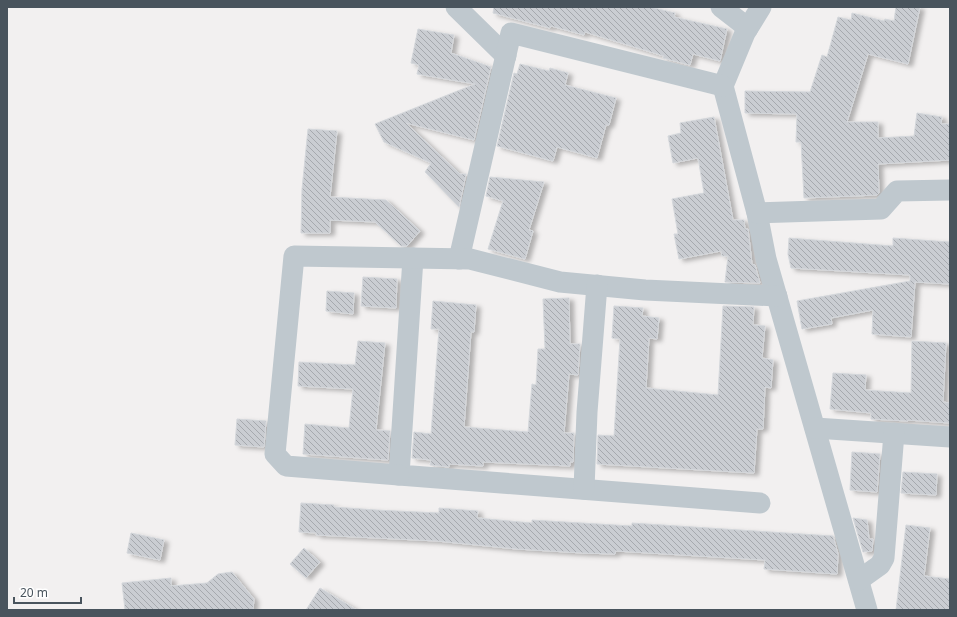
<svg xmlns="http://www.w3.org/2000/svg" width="957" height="617" viewBox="0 0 957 617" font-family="'Noto Sans',sans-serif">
<defs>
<pattern id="building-back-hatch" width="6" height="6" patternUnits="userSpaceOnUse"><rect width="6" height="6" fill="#cacdd2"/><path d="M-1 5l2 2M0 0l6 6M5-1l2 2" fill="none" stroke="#a6a9ae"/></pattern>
<filter id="shadow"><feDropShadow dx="4.5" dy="2.5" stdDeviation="2" flood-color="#0004"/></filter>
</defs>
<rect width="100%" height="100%" fill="#f2f0f0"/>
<!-- building -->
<g fill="url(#building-back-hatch)" stroke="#d4d7db" filter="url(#shadow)">
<polygon points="494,7 650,7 675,13 674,17 727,29 720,61 693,54 690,65 663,58 664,56 585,32 584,35 551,26 550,28 493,13"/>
<polygon points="896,7 920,7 908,64 868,54 847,122 878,122 878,138 914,136 917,113 942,117 941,124 950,124 950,160 878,164 879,193 877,195 804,198 801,142 796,142 797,114 745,113 745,91 810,92 822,55 827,57 838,17 851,20 852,13 884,21 885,19 894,21"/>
<polygon points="418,29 454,35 451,53 491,67 474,140 406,123 460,174 466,174 459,207 425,172 431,163 384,142 375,124 475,84 417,74 419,65 411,63"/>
<polygon points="520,64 549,71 550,68 568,73 565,85 616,98 609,125 606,125 597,158 557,147 553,161 497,146 514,73 517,74"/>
<polygon points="714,117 733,220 744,220 745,229 748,229 752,264 755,265 760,283 725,282 728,256 722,256 721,251 679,259 674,234 678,234 672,199 704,193 698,158 673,163 668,136 681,133 680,123"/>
<polygon points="308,129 337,131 330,197 386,200 420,231 407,246 401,246 375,222 330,220 330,233 301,233 302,189"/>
<polygon points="490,177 544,182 529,230 533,231 525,259 488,249 503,201 486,196"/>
<polygon points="789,238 893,246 893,238 950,242 950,284 915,282 911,337 872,334 873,310 831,318 832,324 802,329 797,301 910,281 910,275 791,268 788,254"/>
<polygon points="363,277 397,279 396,308 361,306"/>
<polygon points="327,291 354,293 353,314 326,311"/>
<polygon points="569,298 570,344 580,344 578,375 569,374 564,433 574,433 573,462 570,462 570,466 483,462 483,466 449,464 449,467 430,465 431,460 412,458 414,432 431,434 439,329 431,329 433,301 476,305 474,332 471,332 464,427 528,432 532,384 536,385 538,349 545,349 543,299"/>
<polygon points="614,306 643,308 642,316 659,318 657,339 649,338 646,388 718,395 723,306 754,307 753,325 765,326 762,358 773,360 771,388 765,387 763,429 757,429 754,473 597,464 598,435 614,436 620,339 612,338"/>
<polygon points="358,341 385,343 376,430 390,431 388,460 303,454 305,424 349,428 353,389 298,386 299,362 355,365"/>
<polygon points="912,341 946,343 943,402 950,403 950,423 908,420 908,421 871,419 871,413 830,409 833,373 866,375 865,390 911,393"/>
<polygon points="237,419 266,421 264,447 235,445"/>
<polygon points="852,452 880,454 877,492 850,490"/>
<polygon points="903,472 937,474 936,495 901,493"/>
<polygon points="301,503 334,505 334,507 377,510 439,513 439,508 478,511 477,518 532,523 532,520 632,526 632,523 833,536 838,554 837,574 764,569 765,560 616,551 615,554 583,553 517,549 437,541 316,535 317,533 299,532"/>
<polygon points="853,518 867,520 869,539 873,539 872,551 863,552"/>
<polygon points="906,525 930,528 924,576 950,579 950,610 896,610"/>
<polygon points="131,533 164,540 160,560 127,553"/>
<polygon points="304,548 320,562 306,578 290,564"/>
<polygon points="232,572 254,599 253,610 125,610 122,583 171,578 171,586 207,583 218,574"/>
<polygon points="320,588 357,610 306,610"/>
</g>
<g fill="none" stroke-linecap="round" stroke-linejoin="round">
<!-- street -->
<g stroke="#bfc8ce" stroke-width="21">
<polyline points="456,7 506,56"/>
<polyline points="721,7 748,28"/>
<polyline points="761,7 745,33 723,86 757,213 766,259 867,610"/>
<polyline points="757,213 881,209 897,191 950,190"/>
<polyline points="413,258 399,475 760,503"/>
<polyline points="459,259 511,33 723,86"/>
<polyline points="815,428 950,437"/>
<polyline points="399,475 286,466 275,454 294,256 470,259 560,282 645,290 777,296"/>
<polyline points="584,489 587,412 597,285"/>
<polyline points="859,580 880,565 884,558 894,433"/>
</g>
</g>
<!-- border -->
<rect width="957" height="617" fill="none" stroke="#49545d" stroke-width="16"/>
<!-- scale -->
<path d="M14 597v6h67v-6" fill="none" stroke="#49545d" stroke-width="2"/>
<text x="20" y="597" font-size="12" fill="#49545d" stroke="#ffffff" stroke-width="3" paint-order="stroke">20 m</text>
</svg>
